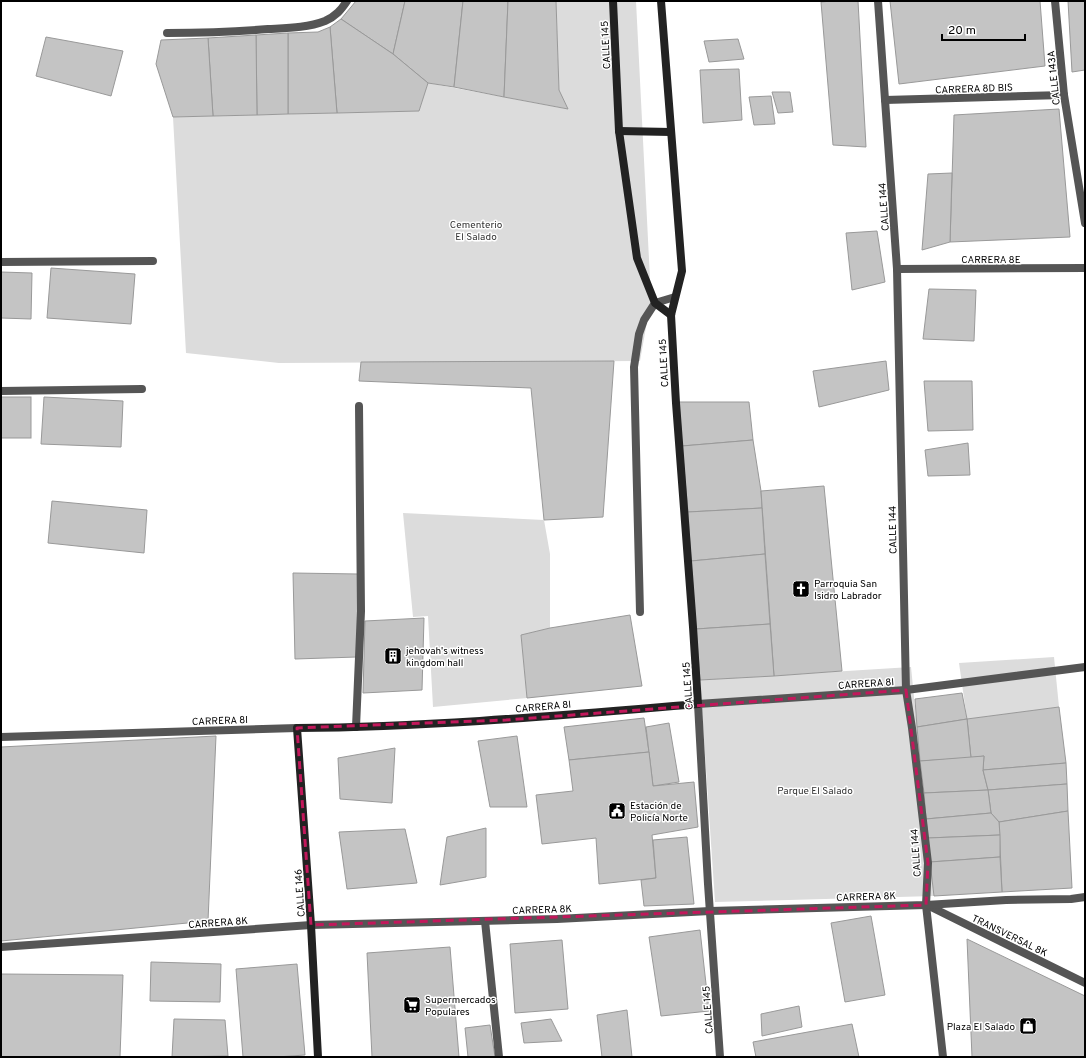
<svg xmlns="http://www.w3.org/2000/svg" width="1086" height="1058" viewBox="0 0 1086 1058" font-family="Overpass,sans-serif">
<rect width="100%" height="100%" fill="#fff"/>
<!-- green -->
<g fill="#dcdcdc">
<polygon points="556,1 636,1 651,299 640,361 279,363 186,353 173,117 419,111 428,83 567,109 559,90"/>
<polygon points="403,513 544,520 550,554 550,628 521,635 527,698 433,707 428,616 413,617"/>
<polygon points="1054,657 1059,707 967,719 959,663"/>
<polygon points="911,667 934,896 715,902 700,680"/>
</g>
<!-- building -->
<g fill="#c4c4c4" stroke="#999">
<polygon points="356,1 405,1 393,54 341,19"/>
<polygon points="405,1 463,1 454,87 428,83 393,54"/>
<polygon points="463,1 508,1 504,97 454,87"/>
<polygon points="508,1 556,1 559,90 568,109 504,97"/>
<polygon points="832,1 858,1 866,147 833,145 821,2"/>
<polygon points="890,1 1040,1 1045,66 899,84"/>
<polygon points="1068,1 1085,1 1085,70 1072,72"/>
<polygon points="341,19 393,54 428,83 419,111 337,113 330,27"/>
<polygon points="330,27 337,113 288,114 288,33 318,32"/>
<polygon points="288,33 288,114 257,115 256,35"/>
<polygon points="256,35 257,115 213,116 208,38"/>
<polygon points="46,37 123,51 111,96 36,76"/>
<polygon points="208,38 213,116 173,117 156,64 161,40"/>
<polygon points="738,39 744,59 709,62 704,41"/>
<polygon points="739,69 742,120 703,123 700,70"/>
<polygon points="772,92 790,92 793,112 778,113"/>
<polygon points="771,96 775,124 754,125 749,97"/>
<polygon points="1059,109 1070,237 950,242 954,115"/>
<polygon points="952,173 950,242 922,250 928,174"/>
<polygon points="877,231 885,282 852,290 846,233"/>
<polygon points="51,268 135,274 131,324 47,318"/>
<polygon points="1,272 32,273 31,319 1,318"/>
<polygon points="929,289 976,290 974,341 923,339"/>
<polygon points="614,361 603,517 544,520 531,388 359,381 361,362"/>
<polygon points="886,361 889,390 819,407 813,371"/>
<polygon points="924,381 972,381 973,430 928,431"/>
<rect x="1" y="397" width="30" height="41"/>
<polygon points="44,397 123,401 121,447 41,444"/>
<polygon points="679,402 749,402 753,440 682,446"/>
<polygon points="753,440 761,491 762,508 688,512 682,446"/>
<polygon points="968,443 970,475 928,476 925,450"/>
<polygon points="824,486 842,671 774,676 761,491"/>
<polygon points="52,501 147,510 144,553 48,543"/>
<polygon points="762,508 765,554 691,561 688,512"/>
<polygon points="765,554 770,624 696,629 691,561"/>
<polygon points="293,573 358,574 357,657 295,659"/>
<polygon points="630,615 642,686 527,698 521,635 550,628"/>
<polygon points="424,618 422,690 363,693 365,621"/>
<polygon points="770,624 774,676 700,680 696,629"/>
<polygon points="962,693 967,719 917,727 915,699"/>
<polygon points="1059,707 1066,763 983,770 984,756 971,758 967,719"/>
<polygon points="644,718 649,752 569,760 564,727"/>
<polygon points="967,719 971,758 920,761 917,727"/>
<polygon points="669,723 679,782 653,786 646,727"/>
<polygon points="216,736 208,921 1,941 1,747"/>
<polygon points="517,736 527,807 490,807 478,741"/>
<polygon points="395,748 392,803 340,799 338,758"/>
<polygon points="649,752 653,786 694,782 698,827 652,835 656,878 599,884 596,838 542,844 536,795 573,791 569,760"/>
<polygon points="984,756 983,770 988,790 924,793 920,761"/>
<polygon points="1066,763 1067,784 988,790 983,770"/>
<polygon points="1067,784 1068,811 999,822 991,813 988,790"/>
<polygon points="988,790 991,813 926,819 924,793"/>
<polygon points="1068,811 1072,888 1002,892 999,822"/>
<polygon points="991,813 999,822 1000,835 928,838 926,819"/>
<polygon points="486,828 486,877 440,885 447,837"/>
<polygon points="405,829 417,883 347,889 339,832"/>
<polygon points="1000,835 1000,857 930,862 928,838"/>
<polygon points="687,837 694,904 644,906 641,880 656,878 653,840"/>
<polygon points="1000,857 1002,892 934,896 930,862"/>
<polygon points="871,916 885,995 845,1002 831,923"/>
<polygon points="700,930 709,1011 661,1016 649,937"/>
<polygon points="967,939 1085,996 1085,1057 972,1057"/>
<polygon points="562,940 568,1009 515,1013 510,944"/>
<polygon points="450,947 459,1057 372,1057 367,953"/>
<polygon points="151,962 221,964 220,1002 150,1001"/>
<polygon points="297,964 305,1055 277,1057 243,1057 236,969"/>
<polygon points="1,974 123,975 120,1057 1,1057"/>
<polygon points="799,1006 802,1027 762,1036 761,1014"/>
<polygon points="627,1010 632,1057 602,1057 597,1015"/>
<polygon points="174,1019 225,1020 228,1056 172,1057"/>
<polygon points="551,1019 562,1041 524,1043 521,1023"/>
<polygon points="852,1024 859,1057 756,1057 753,1042"/>
<polygon points="490,1025 495,1057 468,1057 465,1028"/>
</g>
<g fill="none" stroke-linecap="round" stroke-linejoin="round">
<!-- lane -->
<g stroke="#555" stroke-width="8">
<polyline points="1,262 153,261"/>
<polyline points="1,391 142,389"/>
<polyline points="640,612 634,367 639,334 644,320 655,303 675,297"/>
<polyline points="356,727 361,611 359,406"/>
</g>
<!-- street -->
<g stroke="#555" stroke-width="8">
<polyline points="878,1 897,269 906,690 912,728 928,863 926,905 943,1057"/>
<polyline points="1055,1 1064,95 1085,223"/>
<path d="M 167,33 C 201,33 234,32 268,29 C 287,28 307,28 325,21 C 336,16 341,10 347,1"/>
<polyline points="885,100 1064,95"/>
<polyline points="897,269 1085,268"/>
<polyline points="1,737 297,728"/>
<polyline points="927,905 1085,983"/>
<polyline points="485,921 499,1057"/>
<polyline points="1,947 311,925 557,919 710,911 926,905 1006,900 1071,899 1085,897"/>
<polyline points="720,1057 708,884 698,704 906,690 1085,667"/>
</g>
<!-- secondary -->
<g stroke="#222" stroke-width="8">
<polyline points="613,1 619,131 637,258 655,303 671,315"/>
<polyline points="619,131 671,132"/>
<path d="M 318,1057 L 311,925 L 297,728 C 431,727 564,715 698,704 L 693,627 L 676,403 L 671,315 L 682,271 L 661,1"/>
</g>
</g>
<!-- marked area -->
<path fill="none" stroke="#c2185b" stroke-width="3" stroke-dasharray="8 5" stroke-linejoin="round" d="M 906,690 L 928,863 L 926,905 L 311,925 L 297,728 L 506,720 Z"/>
<!-- icons -->
<defs>
<symbol id="church-square" viewBox="-11 -11 22 22"><rect x="-9" y="-9" width="18" height="18" rx="4" fill="#000" stroke="#fff"/><path d="M-1.2-6h2.4v3.5h3.3v2.4h-3.3V6h-2.4V-.1h-3.3v-2.4h3.3Z" fill="#fff"/></symbol>
<symbol id="building-square" viewBox="-11 -11 22 22"><rect x="-9" y="-9" width="18" height="18" rx="4" fill="#000" stroke="#fff"/><path d="M-4-6H4V6H1V3H-1V6H-4ZM-2.5-4.3h1.7v1.8h-1.7ZM.8-4.3h1.7v1.8H.8ZM-2.5-1h1.7V.8h-1.7ZM.8-1h1.7V.8H.8Z" fill="#fff"/></symbol>
<symbol id="civic-square" viewBox="-11 -11 22 22"><rect x="-9" y="-9" width="18" height="18" rx="4" fill="#000" stroke="#fff"/><path d="M-.6-6.5H3V-4.5H.6V-3L4-1V1h2V6H-6V1h2V-1L-.6-3ZM-1.2 2.5V6h2.4V2.5Z" fill="#fff"/></symbol>
<symbol id="supermarket-square" viewBox="-11 -11 22 22"><rect x="-9" y="-9" width="18" height="18" rx="4" fill="#000" stroke="#fff"/><path d="M-6-5.5h2.5l.6 2H6L4.5 2H-2.5L-4.4-4H-6ZM-1.5 3.2a1.3 1.3 0 1 0 .1 0ZM3 3.2a1.3 1.3 0 1 0 .1 0Z" fill="#fff"/></symbol>
<symbol id="shop-square" viewBox="-11 -11 22 22"><rect x="-9" y="-9" width="18" height="18" rx="4" fill="#000" stroke="#fff"/><path d="M-5-2.5h2.3a2.7 3.5 0 0 1 5.4 0H5L5.5 6h-11ZM-1.5-2.5h3a1.5 2.3 0 0 0-3 0Z" fill="#fff"/></symbol>
</defs>
<g fill-rule="evenodd">
<use href="#church-square" x="791" y="579" width="20" height="20"/>
<use href="#building-square" x="383" y="646" width="20" height="20"/>
<use href="#civic-square" x="607" y="801" width="20" height="20"/>
<use href="#supermarket-square" x="402" y="995" width="20" height="20"/>
<use href="#shop-square" x="1018" y="1016" width="20" height="20"/>
</g>
<g text-anchor="middle" stroke-width="3" stroke-linejoin="round" paint-order="stroke">
<!-- street labels -->
<g font-size="10" fill="#000" stroke="#fff">
<text transform="translate(605 45) rotate(-93)" y="4">CALLE 145</text>
<text transform="translate(1053 78) rotate(-96)" y="4">CALLE 143A</text>
<text transform="translate(974 88) rotate(-2)" y="4">CARRERA 8D BIS</text>
<text transform="translate(883 207) rotate(-94)" y="4">CALLE 144</text>
<text x="991" y="263">CARRERA 8E</text>
<text transform="translate(663 363) rotate(-93)" y="4">CALLE 145</text>
<text transform="translate(892 530) rotate(-91)" y="4">CALLE 144</text>
<text transform="translate(866 683) rotate(-4)" y="4">CARRERA 8I</text>
<text transform="translate(687 686) rotate(-94)" y="4">CALLE 145</text>
<text transform="translate(543 706) rotate(-5)" y="4">CARRERA 8I</text>
<text transform="translate(220 720) rotate(-2)" y="4">CARRERA 8I</text>
<text transform="translate(915 853) rotate(-94)" y="4">CALLE 144</text>
<text transform="translate(299 893) rotate(-94)" y="4">CALLE 146</text>
<text transform="translate(866 896) rotate(-2)" y="4">CARRERA 8K</text>
<text transform="translate(542 909) rotate(-2)" y="4">CARRERA 8K</text>
<text transform="translate(218 922) rotate(-4)" y="4">CARRERA 8K</text>
<text transform="translate(1010 935) rotate(26)" y="4">TRANSVERSAL 8K</text>
<text transform="translate(707 1010) rotate(-94)" y="4">CALLE 145</text>
</g>
<!-- park labels -->
<g font-size="10" fill="#333" stroke="#fff">
<text x="476" y="228">Cementerio<tspan x="476" dy="12">El Salado</tspan></text>
<text x="815" y="794">Parque El Salado</text>
</g>
<!-- poi labels -->
<g font-size="10" fill="#000" stroke="#fff" text-anchor="start">
<text x="814" y="587">Parroquia San<tspan x="814" dy="12">Isidro Labrador</tspan></text>
<text x="406" y="654">jehovah's witness<tspan x="406" dy="12">kingdom hall</tspan></text>
<text x="630" y="809">Estación de<tspan x="630" dy="12">Policía Norte</tspan></text>
<text x="425" y="1003">Supermercados<tspan x="425" dy="12">Populares</tspan></text>
<text x="1015" y="1030" text-anchor="end">Plaza El Salado</text>
</g>
</g>
<!-- border -->
<rect width="1086" height="1058" fill="none" stroke="#000000" stroke-width="4"/>
<!-- scale -->
<path d="M942 34v6h83v-6" fill="none" stroke="#000000" stroke-width="2"/>
<text x="948" y="34" font-size="12" fill="#000000" stroke="#ffffff" stroke-width="3" paint-order="stroke">20 m</text>
</svg>
